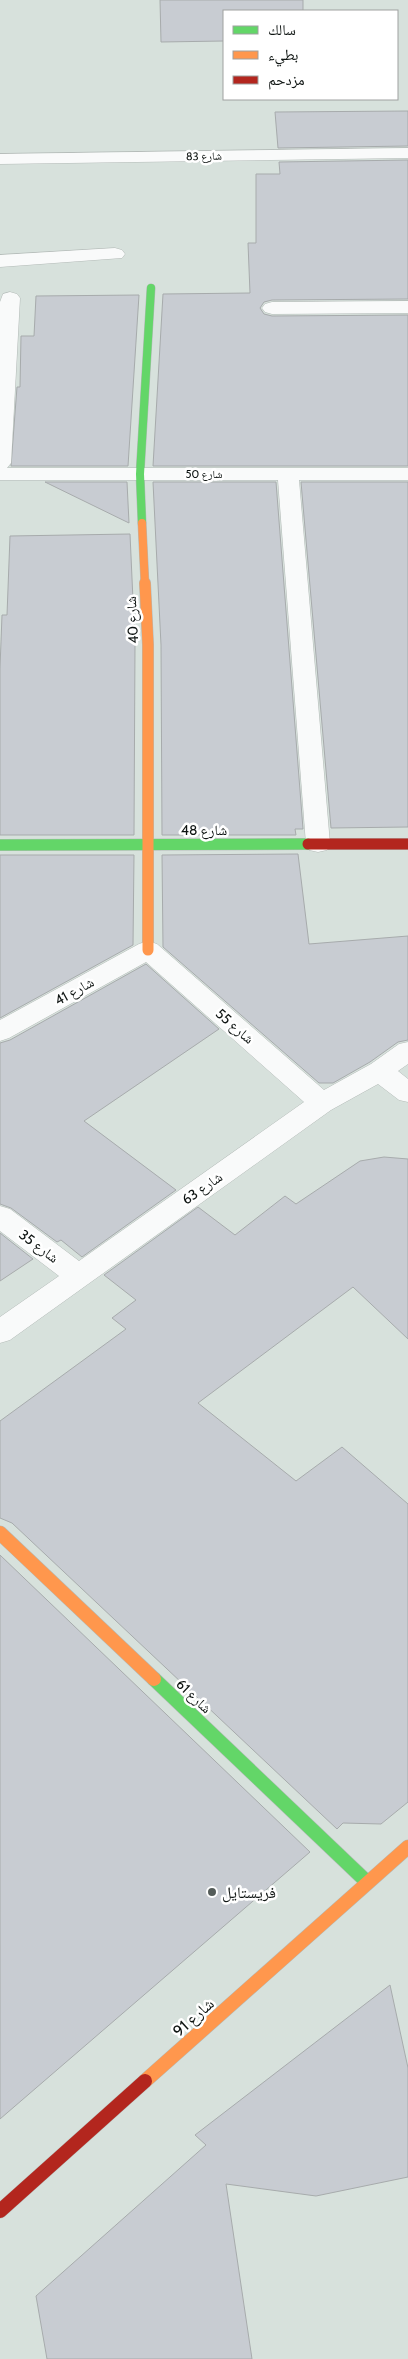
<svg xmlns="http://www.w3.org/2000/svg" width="408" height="2359" viewBox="0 0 408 2359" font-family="Cabin,'Noto Naskh Arabic',sans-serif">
<rect width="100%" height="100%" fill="#d7e1dc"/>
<!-- building -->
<g fill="#c8ccd2" stroke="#a7abac">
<polygon points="160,0 303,0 303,11 224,11 224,41 161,42"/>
<polygon points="408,111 408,146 278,148 275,112"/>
<polygon points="408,160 408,299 272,300 264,302 260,308 264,314 272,316 408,315 408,466 153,466 163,294 250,293 248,243 256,243 256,174 280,174 279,162"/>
<polygon points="139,295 128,466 11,466 17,387 20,387 21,336 34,336 36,296"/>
<polygon points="45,482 127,482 129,523"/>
<polygon points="153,482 276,482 303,829 295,829 296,835 162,835 161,645"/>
<polygon points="301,482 408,482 408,827 331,828"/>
<polygon points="130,534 135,645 134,835 0,835 0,668 2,615 7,615 10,536"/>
<polygon points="298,854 309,944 408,936 408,1040 398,1042 370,1062 333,1083 319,1083 163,947 162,855"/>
<polygon points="0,855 134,855 133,945 0,1018"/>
<polygon points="146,964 219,1029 84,1121 176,1190 82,1257 61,1240 57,1242 11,1208 0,1204 0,1043 10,1040"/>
<polygon points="384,1157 408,1159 408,1339 353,1287 198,1403 296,1481 342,1447 408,1504 408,1802 381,1824 343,1823 337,1829 12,1523 0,1518 0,1421 126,1329 112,1318 136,1300 104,1275 198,1207 235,1235 285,1196 296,1204 360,1161"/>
<polygon points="0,1233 33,1259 0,1281"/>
<polygon points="0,1555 310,1852 0,2119"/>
<polygon points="390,1985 408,2068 408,2177 316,2196 226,2184 252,2359 47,2359 36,2296 206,2145 195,2135"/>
</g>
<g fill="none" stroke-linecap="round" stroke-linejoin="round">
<defs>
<polygon id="lane" points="115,248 122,250 125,254 122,258 0,267 0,255"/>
<g id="street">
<polygon points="408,148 408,158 0,164 0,154"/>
<polygon points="10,292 17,294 20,298 11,463 7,468 408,468 408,480 299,480 330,844 327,850 318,852 309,850 306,844 278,480 0,480 0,302 3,294"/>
<polygon points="408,301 408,313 272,314 265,312 262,308 265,304 272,302"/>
<polygon points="148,941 157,944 324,1090 371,1064 399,1044 408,1042 408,1064 398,1071 408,1079 408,1102 399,1100 378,1084 331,1110 10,1340 0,1343 0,1317 59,1276 0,1231 0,1206 10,1209 79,1261 304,1102 146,962 9,1038 0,1041 0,1020 139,944"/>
</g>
<polyline id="fast-far2" points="142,523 140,474 151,288"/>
<polyline id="fast-far1" points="0,845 308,844"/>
<polyline id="fast" points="154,1679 367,1882"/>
<polyline id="slow-far2" points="142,523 145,585"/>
<polyline id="slow-far1" points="145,583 148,645 148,950"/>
<g id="slow">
<polyline points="0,1533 154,1679"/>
<polyline points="145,2081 408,1847"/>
</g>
<polyline id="jam-far1" points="308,844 408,844"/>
<polyline id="jam" points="0,2211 145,2081"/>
</defs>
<!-- lane casing -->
<use href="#lane" stroke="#b3bab7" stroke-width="1"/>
<!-- street casing -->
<use href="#street" stroke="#b3bab7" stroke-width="1"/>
<!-- fast-far2 casing -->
<use href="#fast-far2" stroke="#b3bab7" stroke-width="9"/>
<!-- fast-far1 casing -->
<use href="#fast-far1" stroke="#b3bab7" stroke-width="12"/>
<!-- fast casing -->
<use href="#fast" stroke="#b3bab7" stroke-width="15"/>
<!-- slow-far2 casing -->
<use href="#slow-far2" stroke="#b3bab7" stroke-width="9"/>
<!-- slow-far1 casing -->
<use href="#slow-far1" stroke="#b3bab7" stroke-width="12"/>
<!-- slow casing -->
<use href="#slow" stroke="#b3bab7" stroke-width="15"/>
<!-- jam-far1 casing -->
<use href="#jam-far1" stroke="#b3bab7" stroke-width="12"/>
<!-- jam casing -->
<use href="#jam" stroke="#b3bab7" stroke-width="15"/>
<!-- lane -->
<use href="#lane" fill="#f9fafa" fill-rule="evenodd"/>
<!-- street -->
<use href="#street" fill="#f9fafa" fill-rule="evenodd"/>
<!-- fast-far2 -->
<use href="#fast-far2" stroke="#63d668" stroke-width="8"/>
<!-- fast-far1 -->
<use href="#fast-far1" stroke="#63d668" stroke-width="11"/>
<!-- fast -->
<use href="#fast" stroke="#63d668" stroke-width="14"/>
<!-- slow-far2 -->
<use href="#slow-far2" stroke="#ff974d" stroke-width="8"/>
<!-- slow-far1 -->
<use href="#slow-far1" stroke="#ff974d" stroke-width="11"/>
<!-- slow -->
<use href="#slow" stroke="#ff974d" stroke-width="14"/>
<!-- jam-far1 -->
<use href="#jam-far1" stroke="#b3261e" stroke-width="11"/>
<!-- jam -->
<use href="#jam" stroke="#b3261e" stroke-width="14"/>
</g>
<!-- markers -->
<circle fill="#545c59" stroke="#fff" stroke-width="2" cx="212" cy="1892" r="5"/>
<g text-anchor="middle" stroke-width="5" stroke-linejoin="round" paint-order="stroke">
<!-- far-street labels -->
<g font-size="11" fill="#0e1412" stroke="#fff">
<text transform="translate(204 156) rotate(-1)" y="4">شارع 83</text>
<text x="204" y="478">شارع 50</text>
</g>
<!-- street labels -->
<g font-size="14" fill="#0e1412" stroke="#fff">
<text transform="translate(132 620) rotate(-93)" y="5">شارع 40</text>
<text x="204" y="835">شارع 48</text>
<text transform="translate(74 991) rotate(-29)" y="5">شارع 41</text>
<text transform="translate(235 1026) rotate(41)" y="5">شارع 55</text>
<text transform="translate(202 1188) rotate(-35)" y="5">شارع 63</text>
<text transform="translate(39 1246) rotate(37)" y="5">شارع 35</text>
<text transform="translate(194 1696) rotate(44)" y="5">شارع 61</text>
</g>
<!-- near-poi labels -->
<g font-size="16" fill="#0e1412" stroke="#fff" text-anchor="start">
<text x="222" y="1898">فريستايل</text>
</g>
<!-- near-street labels -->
<g font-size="16" fill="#0e1412" stroke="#fff">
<text transform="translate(193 2017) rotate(-42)" y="6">شارع 91</text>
</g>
</g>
<!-- legend -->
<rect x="223" y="10" width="175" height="90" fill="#ffffff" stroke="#9fa1a0"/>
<rect x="233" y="26" width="25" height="8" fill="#63d668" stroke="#9fa1a0"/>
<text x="268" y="35" font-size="15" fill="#0e1412">سالك</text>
<rect x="233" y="51" width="25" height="8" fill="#ff974d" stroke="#9fa1a0"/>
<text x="268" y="60" font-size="15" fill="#0e1412">بطيء</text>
<rect x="233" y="76" width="25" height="8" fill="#b3261e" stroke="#9fa1a0"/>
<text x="268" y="85" font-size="15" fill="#0e1412">مزدحم</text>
</svg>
